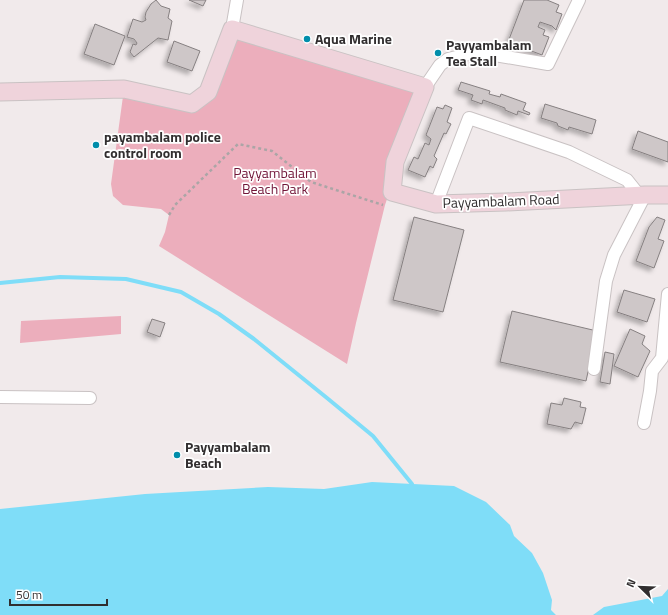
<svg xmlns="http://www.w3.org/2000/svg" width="668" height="615" viewBox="0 0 668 615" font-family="'Titillium Web',sans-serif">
<defs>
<filter id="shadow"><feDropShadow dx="-3.5" dy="3.5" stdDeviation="2" flood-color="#0004"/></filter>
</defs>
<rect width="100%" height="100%" fill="#f1eaeb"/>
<!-- green -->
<g fill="#ecaebc">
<polygon points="232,29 425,87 385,205 356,323 347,364 159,246 165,232 169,215 161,209 123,205 113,196 111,184 124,89 192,104"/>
<polygon points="121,316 121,334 20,343 21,321"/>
</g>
<!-- water -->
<g fill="#7fddf8">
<polygon points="372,482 454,486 486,502 510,525 514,536 532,553 543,573 552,600 551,610 556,615 0,615 0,509 145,494 268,487 324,489"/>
<polygon points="668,589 668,615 593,615 604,607 662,596"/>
</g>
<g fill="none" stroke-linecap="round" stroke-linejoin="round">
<!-- stream -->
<polyline stroke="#7fddf8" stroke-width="4" points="0,283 60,277 126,279 181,292 219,314 254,339 327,398 373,436 412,484"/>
</g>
<!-- building -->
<g fill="#cec7c8" stroke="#868081" filter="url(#shadow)">
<polygon points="156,0 161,6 170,9 168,18 172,21 168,40 158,38 134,57 130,52 133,44 136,45 137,43 134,39 127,37 133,19 142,22 146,20 145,17 146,12 151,4"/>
<polygon points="189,0 206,0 203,6"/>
<polygon points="524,0 547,0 559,5 556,12 562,14 556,30 552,26 540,22 538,27 545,30 543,35 549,37 542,55 508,42"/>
<polygon points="95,24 125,36 114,65 84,54"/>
<polygon points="174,41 200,51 192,71 167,62"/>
<polygon points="461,82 490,91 489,94 500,97 501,94 526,103 523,110 530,113 529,115 518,111 517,115 505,110 505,108 483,100 482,104 471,100 473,95 458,90"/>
<polygon points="545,104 596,120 592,134 569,127 568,130 558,126 557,123 541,118"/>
<polygon points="445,105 452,108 447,122 451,124 446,134 444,133 434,156 437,159 433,168 430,166 425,177 408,170 414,157 418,159 425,143 429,145 431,139 426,135 437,107 443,109"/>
<polygon points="638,131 668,142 668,162 632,149"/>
<polygon points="414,217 464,230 443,312 393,300"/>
<polygon points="657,217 665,220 658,239 664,241 654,268 636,261 649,227"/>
<polygon points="624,290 655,299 647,322 617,312"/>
<polygon points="512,311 597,331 586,381 500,362"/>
<polygon points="152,319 165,323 160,337 147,332"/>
<polygon points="630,329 645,336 642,344 650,351 638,377 614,366"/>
<polygon points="605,352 614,354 610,384 600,382"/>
<polygon points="564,398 581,402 580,407 586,408 582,424 575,422 571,429 547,424 551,403 562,405"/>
</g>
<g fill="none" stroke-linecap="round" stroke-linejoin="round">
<defs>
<g id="minor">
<polyline points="232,29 237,0"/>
<polyline points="425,87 440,65 448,59 477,52 548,64 579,0"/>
<polyline points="436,204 469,118 569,152 627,180 639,195"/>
<polyline points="594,369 606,281 614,255 645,195"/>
<polyline points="0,397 90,398"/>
<polyline points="644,423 650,391 652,371 662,358 668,294"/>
</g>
<polyline id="secondary" points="0,92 124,89 192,104 208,92 232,29 425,87 395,162 392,192 436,204 506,202 645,195 668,195"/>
</defs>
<!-- minor casing -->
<use href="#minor" stroke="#c9c2c3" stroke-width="14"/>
<!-- secondary casing -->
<use href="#secondary" stroke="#c9c2c3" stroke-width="19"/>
<!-- path -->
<polyline stroke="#aba5a6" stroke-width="2.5" stroke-dasharray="3 3" stroke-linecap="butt" points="169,215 175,205 238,144 272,151 311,182 383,205"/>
<!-- minor -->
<use href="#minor" stroke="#fff" stroke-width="12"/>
<!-- secondary -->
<use href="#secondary" stroke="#efd3db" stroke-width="17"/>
</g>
<!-- markers -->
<g fill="#008eab" stroke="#fff" stroke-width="1.5">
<circle cx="307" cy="39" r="4"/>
<circle cx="438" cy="53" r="4"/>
<circle cx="96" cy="145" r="4"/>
<circle cx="177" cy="455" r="4"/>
</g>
<g text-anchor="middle" stroke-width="3.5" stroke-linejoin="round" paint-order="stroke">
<!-- poi labels -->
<g font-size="14" font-weight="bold" fill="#312e2f" stroke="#fff" text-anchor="start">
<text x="315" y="44">Aqua Marine</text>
<text x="446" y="50">Payyambalam<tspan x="446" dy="16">Tea Stall</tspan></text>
<text x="104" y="142">payambalam police<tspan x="104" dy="16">control room</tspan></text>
<text x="185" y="452">Payyambalam<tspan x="185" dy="16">Beach</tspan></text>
</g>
<!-- park labels -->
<g font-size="14" fill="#711538" stroke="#fff">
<text x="275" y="178">Payyambalam<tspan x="275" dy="16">Beach Park</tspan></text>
</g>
<!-- street labels -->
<g font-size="14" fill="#312e2f" stroke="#fff">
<text transform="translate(501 201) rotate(-2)" y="5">Payyambalam Road</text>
</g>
</g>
<!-- north arrow -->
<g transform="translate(640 587) rotate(293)" stroke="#ffffff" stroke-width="3" paint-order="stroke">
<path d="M0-3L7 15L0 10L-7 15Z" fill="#312e2f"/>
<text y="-6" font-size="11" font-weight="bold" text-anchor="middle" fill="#312e2f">N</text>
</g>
<!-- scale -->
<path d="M10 599v6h97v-6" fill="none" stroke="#312e2f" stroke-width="2"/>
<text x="16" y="599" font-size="12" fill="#312e2f" stroke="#ffffff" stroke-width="3" paint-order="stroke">50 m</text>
</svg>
